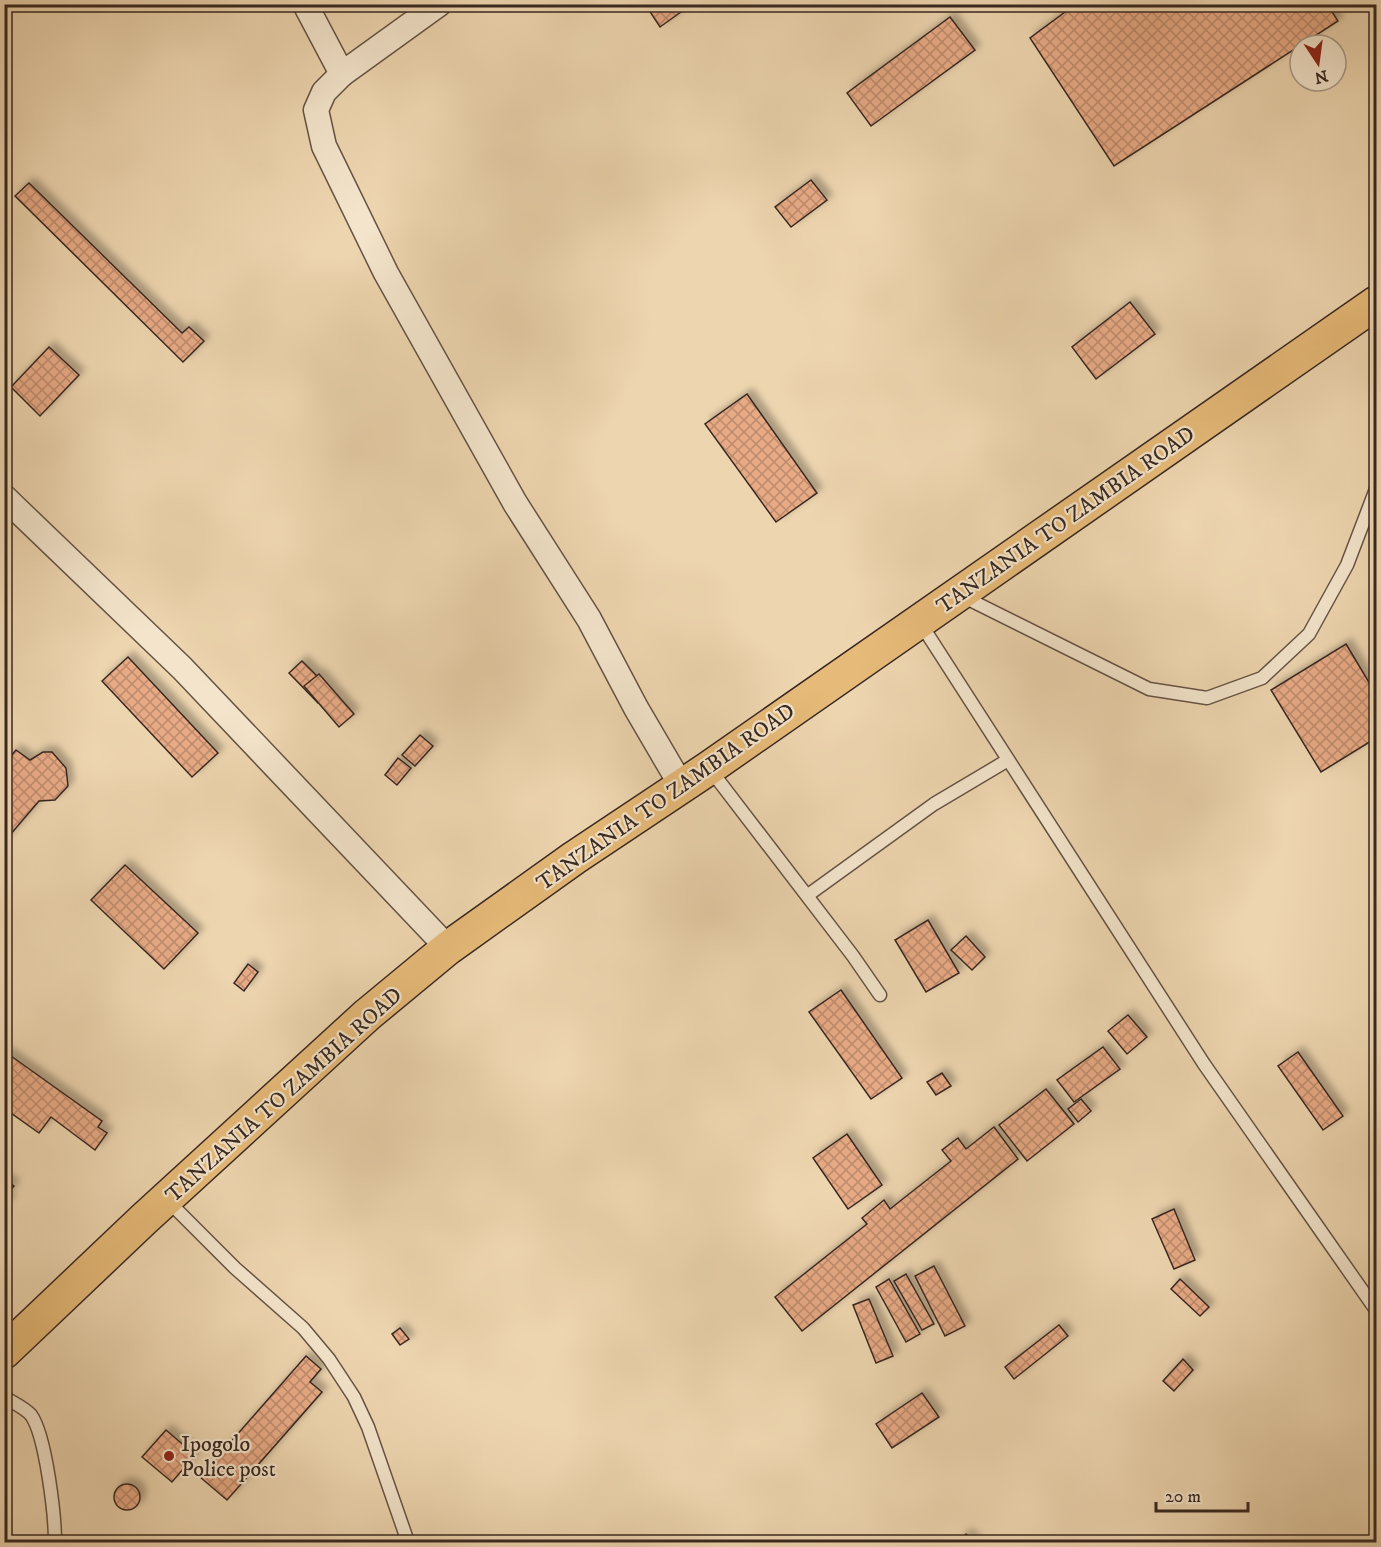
<svg xmlns="http://www.w3.org/2000/svg" width="1381" height="1547" viewBox="0 0 1381 1547" font-family="'IM FELL DW Pica',serif">
<defs>
<pattern id="building-cross-hatch" width="8" height="8" patternUnits="userSpaceOnUse" patternTransform="scale(1.5)"><rect width="8" height="8" fill="#e7aa85"/><path d="M0 0l8 8M0 8l8-8" fill="none" stroke="#bc8a6c"/></pattern>
<filter id="shadow"><feDropShadow dx="5.5" dy="-5.5" stdDeviation="3" flood-color="#0004"/></filter>
</defs>
<rect width="100%" height="100%" fill="#edd5af"/>
<filter id="stains"><feTurbulence type="fractalNoise" baseFrequency=".00333" numOctaves="4"/><feColorMatrix values="0 0 0 0 .2 0 0 0 0 .09 0 0 0 0 .02 0 0 0 .5 -.17"/></filter>
<radialGradient id="worn" r=".72"><stop offset=".6" stop-color="#630" stop-opacity="0"/><stop offset="1" stop-color="#630" stop-opacity=".3"/></radialGradient>
<!-- building -->
<g fill="url(#building-cross-hatch)" stroke="#382821" stroke-width="1.5" filter="url(#shadow)">
<polygon points="645,4 692,4 660,27"/>
<polygon points="1076,4 1327,4 1338,21 1114,166 1030,38"/>
<polygon points="950,17 975,50 871,126 847,93"/>
<polygon points="811,180 827,200 791,227 775,207"/>
<polygon points="29,183 182,333 189,327 204,341 183,362 15,196"/>
<polygon points="1130,302 1155,334 1096,379 1072,347"/>
<polygon points="49,347 79,375 40,416 11,387"/>
<polygon points="747,394 817,493 776,522 705,424"/>
<polygon points="1346,644 1376,694 1376,738 1321,772 1271,690"/>
<polygon points="128,657 218,753 192,777 102,681"/>
<polygon points="302,661 332,691 318,703 289,673"/>
<polygon points="319,674 354,714 339,727 304,686"/>
<polygon points="420,735 433,746 415,766 402,755"/>
<polygon points="16,750 30,760 43,752 52,752 66,768 68,786 55,800 39,801 4,842 4,764"/>
<polygon points="398,758 411,768 397,785 385,775"/>
<polygon points="125,865 198,933 164,969 91,900"/>
<polygon points="928,920 959,973 926,992 895,940"/>
<polygon points="966,936 985,957 972,970 951,950"/>
<polygon points="248,964 258,972 244,991 234,983"/>
<polygon points="841,990 902,1078 871,1099 809,1012"/>
<polygon points="1128,1015 1147,1037 1127,1054 1108,1031"/>
<polygon points="1103,1047 1120,1069 1074,1102 1057,1080"/>
<polygon points="4,1051 102,1121 98,1127 107,1133 95,1150 51,1117 39,1133 4,1108"/>
<polygon points="1298,1052 1343,1116 1323,1130 1278,1066"/>
<polygon points="942,1073 951,1086 936,1095 927,1082"/>
<polygon points="1046,1089 1074,1124 1027,1161 999,1125"/>
<polygon points="1081,1099 1091,1111 1078,1122 1068,1109"/>
<polygon points="994,1127 1018,1159 802,1331 775,1297 867,1224 862,1218 884,1200 890,1209 951,1161 942,1150 958,1138 966,1149"/>
<polygon points="847,1134 882,1185 848,1209 813,1158"/>
<polygon points="4,1178 14,1186 5,1196 10,1200 4,1207"/>
<polygon points="1174,1209 1195,1260 1174,1269 1152,1219"/>
<polygon points="934,1266 965,1326 945,1336 915,1276"/>
<polygon points="906,1274 934,1324 922,1330 894,1281"/>
<polygon points="889,1279 920,1334 906,1342 876,1287"/>
<polygon points="1180,1279 1209,1307 1200,1316 1171,1289"/>
<polygon points="869,1299 893,1356 876,1363 853,1305"/>
<polygon points="1059,1325 1068,1336 1014,1379 1005,1367"/>
<polygon points="400,1328 409,1339 400,1345 392,1334"/>
<polygon points="306,1356 321,1369 310,1382 322,1392 227,1500 200,1477"/>
<polygon points="1183,1359 1193,1370 1174,1391 1163,1381"/>
<polygon points="922,1393 939,1417 892,1448 876,1424"/>
<polygon points="166,1430 195,1455 172,1482 142,1457"/>
<circle cx="127" cy="1497" r="13"/>
<polygon points="966,1534 976,1542 959,1542"/>
</g>
<g fill="none" stroke-linecap="round" stroke-linejoin="round">
<defs>
<g id="service">
<polyline points="962,596 1149,689 1207,698 1262,678 1309,634 1347,565 1376,489"/>
<polyline points="919,621 1204,1064 1376,1310"/>
<polyline points="709,768 853,956 880,995"/>
<polyline points="808,895 934,804 1008,760"/>
<polyline points="167,1200 235,1268 303,1328 329,1359 354,1397 368,1427 408,1542"/>
<path d="M 4,1397 C 12,1402 25,1408 31,1415 C 46,1436 55,1516 55,1542"/>
</g>
<g id="minor">
<polyline points="305,4 342,74"/>
<polyline points="439,4 342,74 324,92 316,110 324,146 386,273 515,503 589,619 636,708 681,785"/>
<polyline points="4,497 182,668 448,948"/>
</g>
<polyline id="trunk" points="4,1352 144,1219 367,1015 448,948 574,858 709,768 1376,303"/>
</defs>
<!-- service casing -->
<use href="#service" stroke="#655344" stroke-width="15"/>
<!-- minor casing -->
<use href="#minor" stroke="#655344" stroke-width="27"/>
<!-- trunk casing -->
<use href="#trunk" stroke="#382821" stroke-width="36"/>
<!-- service -->
<use href="#service" stroke="#f3e4cb" stroke-width="12"/>
<!-- minor -->
<use href="#minor" stroke="#f3e4cb" stroke-width="24"/>
<!-- trunk -->
<use href="#trunk" stroke="#e6ba78" stroke-width="33"/>
</g>
<!-- markers -->
<circle fill="#8f2418" stroke="#f3e4cb" stroke-width="2" cx="169" cy="1456" r="6"/>
<g text-anchor="middle" stroke-width="4.5" stroke-linejoin="round" paint-order="stroke">
<!-- street labels -->
<g font-size="22" fill="#382821" stroke="#f3e4cb">
<text transform="translate(1065 519) rotate(-35)" y="8">TANZANIA TO ZAMBIA ROAD</text>
<text transform="translate(665 796) rotate(-35)" y="8">TANZANIA TO ZAMBIA ROAD</text>
<text transform="translate(283 1094) rotate(-42)" y="8">TANZANIA TO ZAMBIA ROAD</text>
</g>
<!-- poi labels -->
<g font-size="22" fill="#382821" stroke="#f3e4cb" text-anchor="start">
<text x="181" y="1451">Ipogolo<tspan x="181" dy="25">Police post</tspan></text>
</g>
</g>
<!-- margin -->
<rect width="1381" height="1547" fill="none" stroke="#edd5af" stroke-width="24"/>
<rect x="6" y="6" width="1369" height="1535" fill="none" stroke="#382821" stroke-width="3"/>
<rect x="12" y="12" width="1357" height="1523" fill="none" stroke="#382821" stroke-width="1.5"/>
<!-- north arrow -->
<g transform="translate(1318 63) rotate(167)"><circle r="28" fill="#f3e4cb" stroke="#a89987" stroke-width="1.5"/>
<path d="M0-4.5L10 22L0 15L-10 22Z" fill="#8f2418"/>
<text y="-9" font-size="16" font-weight="bold" text-anchor="middle" fill="#382821">N</text>
</g>
<!-- scale -->
<path d="M1156 1502v9h92v-9" fill="none" stroke="#382821" stroke-width="3"/>
<text x="1165" y="1502" font-size="18" fill="#382821" stroke="#f3e4cb" stroke-width="4.5" paint-order="stroke">20 m</text>
<rect width="100%" height="100%" filter="url(#stains)"/>
<rect width="100%" height="100%" fill="url(#worn)"/>
</svg>
